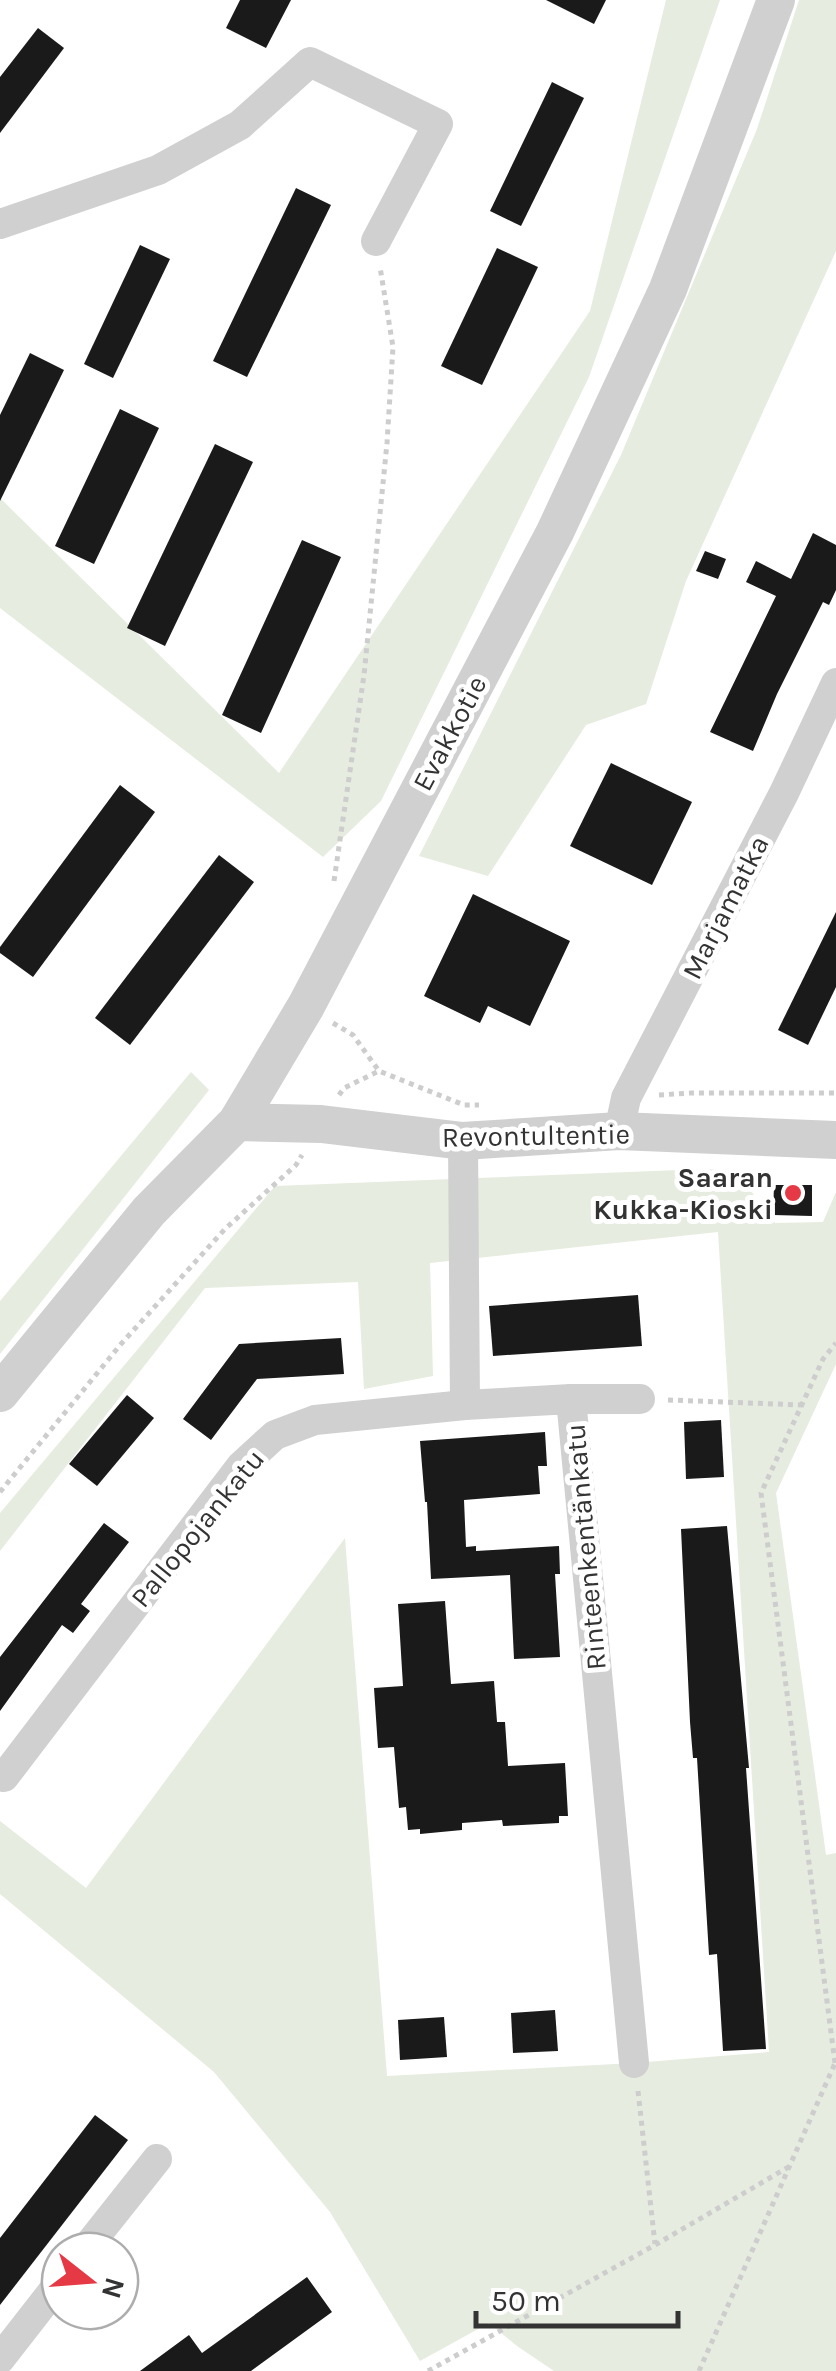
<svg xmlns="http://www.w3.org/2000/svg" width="836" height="2371" viewBox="0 0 836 2371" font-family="Karla,sans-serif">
<rect width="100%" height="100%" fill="#fff"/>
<!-- green -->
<g fill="#e6ecdf">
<polygon points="666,0 720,0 589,377 381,801 323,857 0,608 0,498 279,773 590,311"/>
<polygon points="799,0 836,0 836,251 686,581 646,704 586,725 488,876 419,856 621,455 757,129"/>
<polygon points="191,1072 209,1090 0,1354 0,1301"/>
<polygon points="705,1169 736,1171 775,1223 823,1222 836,1192 836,1364 776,1493 826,1855 836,1853 836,2371 554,2371 517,2346 489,2323 420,2361 330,2212 214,2072 0,1894 0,1821 86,1888 345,1538 387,2076 634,2063 769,2052 718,1232 430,1263 433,1376 364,1389 358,1282 205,1288 0,1551 0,1513 275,1186"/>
</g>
<!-- building -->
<g fill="#1a1a1a">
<polygon points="240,0 291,0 266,48 226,28"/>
<polygon points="546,0 606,0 594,24"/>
<polygon points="38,28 64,48 0,133 0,77"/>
<polygon points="552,82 584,98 521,226 490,211"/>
<polygon points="296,188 331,205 247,377 213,361"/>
<polygon points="140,245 170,259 113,378 84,364"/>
<polygon points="497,248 538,267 482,385 441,366"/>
<polygon points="30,353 64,370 0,501 0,415"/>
<polygon points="120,409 159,428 94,564 55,546"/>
<polygon points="215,444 253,462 165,646 127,628"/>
<polygon points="813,533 836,545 836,590 829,605 823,602 777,694 753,751 710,732 776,596 746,582 756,561 791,579"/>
<polygon points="302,540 341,557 261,733 222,715"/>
<polygon points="705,551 726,559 718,579 696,571"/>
<polygon points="611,763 692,802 652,885 570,846"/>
<polygon points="120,785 155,812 33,977 0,953 0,947"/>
<polygon points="219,855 254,882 130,1045 95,1018"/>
<polygon points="473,894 570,941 530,1026 488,1006 480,1023 424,996"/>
<polygon points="836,912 836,987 808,1045 778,1030"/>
<polygon points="774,1185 812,1185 812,1216 773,1215"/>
<polygon points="638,1295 642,1346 493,1356 489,1306"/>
<polygon points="341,1338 344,1374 257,1379 211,1440 183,1419 239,1344"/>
<polygon points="127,1395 154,1418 97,1486 69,1464"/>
<polygon points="721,1420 724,1477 686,1479 684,1422"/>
<polygon points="545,1432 547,1466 538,1466 540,1494 464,1500 466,1547 476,1546 476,1551 559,1546 560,1574 555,1574 560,1657 514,1659 510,1575 431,1579 427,1502 425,1502 420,1441"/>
<polygon points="104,1523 129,1542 81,1604 90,1611 73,1633 62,1625 0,1711 0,1657"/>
<polygon points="727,1526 749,1768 746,1768 766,2049 723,2051 717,1954 709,1955 697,1758 693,1758 690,1722 681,1529"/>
<polygon points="445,1601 451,1684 494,1681 497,1722 505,1722 508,1766 565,1763 568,1816 559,1816 559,1823 503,1826 502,1820 462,1823 462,1830 420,1834 420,1829 408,1830 406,1807 399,1808 394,1747 378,1748 374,1688 403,1686 398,1604"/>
<polygon points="555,2010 558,2051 513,2053 511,2013"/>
<polygon points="444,2017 447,2057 400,2060 398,2020"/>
<polygon points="95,2115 128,2140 0,2305 0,2238"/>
<polygon points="307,2277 332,2312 251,2371 140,2371 189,2335 202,2353"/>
</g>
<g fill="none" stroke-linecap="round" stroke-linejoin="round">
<!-- path -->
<g stroke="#cdcdcd" stroke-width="5" stroke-dasharray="5 5" stroke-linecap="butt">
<polyline points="334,881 364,675 387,443 393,347 380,267"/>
<polyline points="333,1023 353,1035 379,1071 464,1105 479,1105"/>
<polyline points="339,1095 344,1088 379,1071"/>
<polyline points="659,1095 691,1093 836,1093"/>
<polyline points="668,1400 802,1405"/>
<polyline points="0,1492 121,1344 225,1229 296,1165 302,1155"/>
<polyline points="835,2063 761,1493 823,1359 836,1343"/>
<polyline points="638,2091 655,2244"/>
<polyline points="428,2371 655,2245 792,2165"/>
<polyline points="699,2371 836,2061"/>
</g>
<!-- minor -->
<g stroke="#d0d0d0" stroke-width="30">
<polyline points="0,224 158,170 240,125 310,62 438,124 376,241"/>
<polyline points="619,1131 626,1098 784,793 836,683"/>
<polyline points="463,1141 465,1405 571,1399 634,2063"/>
<polyline points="571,1399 640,1399"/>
<polyline points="4,1777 241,1466 275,1435 315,1420 465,1405"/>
<polyline points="84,2251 157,2159"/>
<polyline points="0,2359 60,2282"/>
</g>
<!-- tertiary -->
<g stroke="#d0d0d0" stroke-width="38">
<polyline points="237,1122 321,1124 463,1141 619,1131 836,1140"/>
<polyline points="0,1393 149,1211 237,1122 306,1006 555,532 668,289 776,0"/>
</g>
</g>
<!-- markers -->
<circle fill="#e63946" stroke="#fff" stroke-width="4" cx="793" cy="1193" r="10"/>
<g text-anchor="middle" stroke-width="10" stroke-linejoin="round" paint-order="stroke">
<!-- street labels -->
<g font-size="28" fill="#333" stroke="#fff">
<text transform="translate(449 733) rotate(-62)" y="10">Evakkotie</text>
<text transform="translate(725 907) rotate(-63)" y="10">Marjamatka</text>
<text transform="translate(536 1135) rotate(-1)" y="10">Revontultentie</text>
<text transform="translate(197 1528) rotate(-51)" y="10">Pallopojankatu</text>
<text transform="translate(585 1547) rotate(-95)" y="10">Rinteenkentänkatu</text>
</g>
<!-- poi labels -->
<g font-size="28" font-weight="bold" fill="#333" stroke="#fff" text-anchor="end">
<text x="773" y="1187">Saaran<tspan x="773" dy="32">Kukka-Kioski</tspan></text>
</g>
</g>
<!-- north arrow -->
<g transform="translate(90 2281) rotate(107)"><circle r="48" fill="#ffffff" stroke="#adadad" stroke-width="2.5"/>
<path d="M0-8L18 38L0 25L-18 38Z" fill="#e63946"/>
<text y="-15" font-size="28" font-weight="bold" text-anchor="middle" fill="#333333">N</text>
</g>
<!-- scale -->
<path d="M476 2311v15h202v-15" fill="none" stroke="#333333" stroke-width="5"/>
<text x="491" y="2311" font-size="30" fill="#333333" stroke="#ffffff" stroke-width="8" paint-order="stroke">50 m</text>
</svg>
